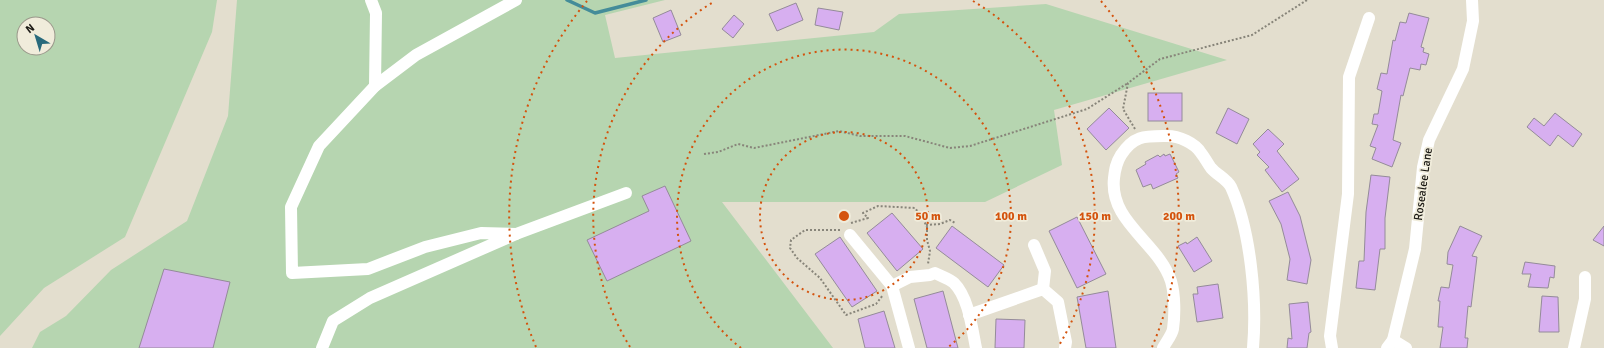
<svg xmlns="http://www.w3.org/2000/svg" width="1604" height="348" viewBox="0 0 1604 348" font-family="Signika,sans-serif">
<rect width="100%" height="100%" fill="#e3dece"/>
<!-- green -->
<g fill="#b6d5b0" fill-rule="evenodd">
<path d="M 0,0 L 217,0 L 212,32 L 125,237 L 44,288 L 0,336 ZM 24,24 L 48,24 L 48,48 L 24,48 Z"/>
<polygon points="237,0 665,0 605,15 615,58 874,32 899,14 1046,4 1227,60 1054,110 1062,165 985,202 722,202 833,348 32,348 40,332 66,316 111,270 187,221 228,116"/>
</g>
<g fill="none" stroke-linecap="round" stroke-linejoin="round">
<!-- stream -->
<polyline stroke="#448c99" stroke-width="3.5" points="567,0 595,13 646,0"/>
</g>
<!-- building -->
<g fill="#d7aff0" stroke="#948b99">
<polygon points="796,3 803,20 777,31 769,14"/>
<polygon points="818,8 843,12 839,30 815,25"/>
<polygon points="671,10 681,35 663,42 653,18"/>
<polygon points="1409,13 1429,18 1421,47 1424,48 1423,52 1429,54 1426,65 1421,64 1420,70 1410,68 1403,96 1401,95 1393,140 1401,143 1392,167 1372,159 1376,148 1370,146 1378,125 1372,124 1374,114 1378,114 1382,91 1377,89 1381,73 1387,74 1393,40 1395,41 1400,22 1406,23"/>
<polygon points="734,15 744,24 733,38 722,29"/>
<rect x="1148" y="93" width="34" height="28"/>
<polygon points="1109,108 1129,128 1106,150 1087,129"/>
<polygon points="1228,108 1249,119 1237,144 1216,133"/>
<polygon points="1555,113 1582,134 1573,147 1558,135 1550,146 1527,127 1534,118 1544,126"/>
<polygon points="1268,129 1284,144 1277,151 1299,179 1282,192 1265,170 1269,167 1257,155 1260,152 1253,144"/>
<polygon points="1164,154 1165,156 1170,154 1179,172 1176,174 1178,178 1153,189 1151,184 1143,187 1136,170 1146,164 1145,162 1158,155 1160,157"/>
<polygon points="1371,175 1390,177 1385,218 1385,249 1380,249 1375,290 1356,288 1359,261 1364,261 1366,212"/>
<polygon points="665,186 691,241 607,281 587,240 649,211 642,196"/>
<polygon points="1288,192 1300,216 1311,260 1307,284 1287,280 1290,259 1281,224 1269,201"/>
<polygon points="892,213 923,249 897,271 867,233"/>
<polygon points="1077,217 1106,274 1077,288 1049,231"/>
<polygon points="952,226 1004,265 988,287 936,248"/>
<polygon points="1460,226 1482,236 1472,256 1477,257 1471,307 1468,306 1465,338 1468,338 1467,348 1440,348 1443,327 1438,327 1440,301 1438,301 1441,287 1449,288 1453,265 1447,264 1448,252"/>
<polygon points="1604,226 1604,246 1593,240"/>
<polygon points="840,237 877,291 852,307 815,254"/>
<polygon points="1197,237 1212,261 1194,272 1178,246 1186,242 1187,244"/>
<polygon points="1525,262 1555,266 1554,278 1550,277 1548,288 1528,287 1531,274 1522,274"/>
<polygon points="164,269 230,282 213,348 139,348"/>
<polygon points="1218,284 1223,318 1197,322 1193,294 1198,294 1197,287"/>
<polygon points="943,291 958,348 927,348 914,299"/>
<polygon points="1108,291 1116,348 1086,348 1077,297"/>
<polygon points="1542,296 1558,297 1559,332 1539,332"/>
<polygon points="1308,302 1311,332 1309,333 1307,348 1287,348 1288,338 1292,339 1289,304"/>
<polygon points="884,311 895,348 865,348 858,319"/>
<polygon points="996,319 1025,320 1024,348 995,348"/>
</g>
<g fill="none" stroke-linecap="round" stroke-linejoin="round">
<!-- path -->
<g stroke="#88857a" stroke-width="2" stroke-dasharray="2 2" stroke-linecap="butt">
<polyline points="1135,129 1123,109 1128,83 1160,59 1252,35 1307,0"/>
<polyline points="704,154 718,152 738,144 754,148 839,131 860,136 905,136 950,148 970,146 1087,109 1128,83"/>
<polyline points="851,223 868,218 863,213 878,206 915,208 922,217 927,227 927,240 930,251 928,264"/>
<polyline points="926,225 940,224 950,220 955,223"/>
<polyline points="840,230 805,230 791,240 790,248 797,258 820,278 846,315 876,304 883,295"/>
</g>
<!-- minor -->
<g stroke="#fff" stroke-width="12">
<polyline points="371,0 376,13 375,86"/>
<polyline points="516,234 626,193"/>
<polyline points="850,235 892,286 909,348"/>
<polyline points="1034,245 1045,271 1043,289"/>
<path d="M 892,286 L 910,277 L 930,275 L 935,273 C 941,276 950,279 954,283 C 969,298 972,329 976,348"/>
<polyline points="969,315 1043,289 1058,302 1066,342 1065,348"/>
<polyline points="1393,340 1406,348"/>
<polyline points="322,348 333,321 370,298 516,234 481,233 425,247 368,269 292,273 291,207 319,146 375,86 416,55 516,0"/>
<path d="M 1163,348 C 1166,342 1172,335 1173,329 C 1175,315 1175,295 1171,281 C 1158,242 1109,222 1114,178 C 1115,169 1116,163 1121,155 C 1134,135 1145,136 1167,136 C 1179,136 1195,143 1201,153 C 1205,158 1208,164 1211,168 C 1217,175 1227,179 1231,187 C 1251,231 1257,301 1253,348"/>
<polyline points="1332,348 1330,336 1348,194 1349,77 1369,18"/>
<polyline points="1387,348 1393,340 1415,249 1423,167 1429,140 1463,69 1473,21 1472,0"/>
<polyline points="1574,348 1585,299 1585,277"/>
</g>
</g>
<!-- distance rings -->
<g fill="none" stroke="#d4530d" stroke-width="2" stroke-dasharray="2 4">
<circle cx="844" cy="216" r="84"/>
<path d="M741 348A167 167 0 1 1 947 348"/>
<path d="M630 347A251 251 0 0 1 715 1M973 1A251 251 0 0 1 1058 347"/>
<path d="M536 347A335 335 0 0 1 587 1M1101 1A335 335 0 0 1 1152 347"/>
</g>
<g text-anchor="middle" stroke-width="3.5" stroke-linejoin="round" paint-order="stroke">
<!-- street labels -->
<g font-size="12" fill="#1b1914" stroke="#f0ecdb">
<text transform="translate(1423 184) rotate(-82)" y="4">Rosealee Lane</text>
</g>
</g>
<circle cx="844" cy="216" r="6" fill="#d4530d" stroke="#f0ecdb" stroke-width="2"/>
<g font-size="12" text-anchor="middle" font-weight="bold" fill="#d4530d" stroke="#f0ecdb" stroke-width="3.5" stroke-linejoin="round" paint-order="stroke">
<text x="928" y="220">50 m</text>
<text x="1011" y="220">100 m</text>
<text x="1095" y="220">150 m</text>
<text x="1179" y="220">200 m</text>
</g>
<!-- north arrow -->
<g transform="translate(36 36) rotate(322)"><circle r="19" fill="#f0ecdb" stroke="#9b988b"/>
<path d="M0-3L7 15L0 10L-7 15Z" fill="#286a7c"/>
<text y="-6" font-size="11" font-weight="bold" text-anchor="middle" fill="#1b1914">N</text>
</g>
</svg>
